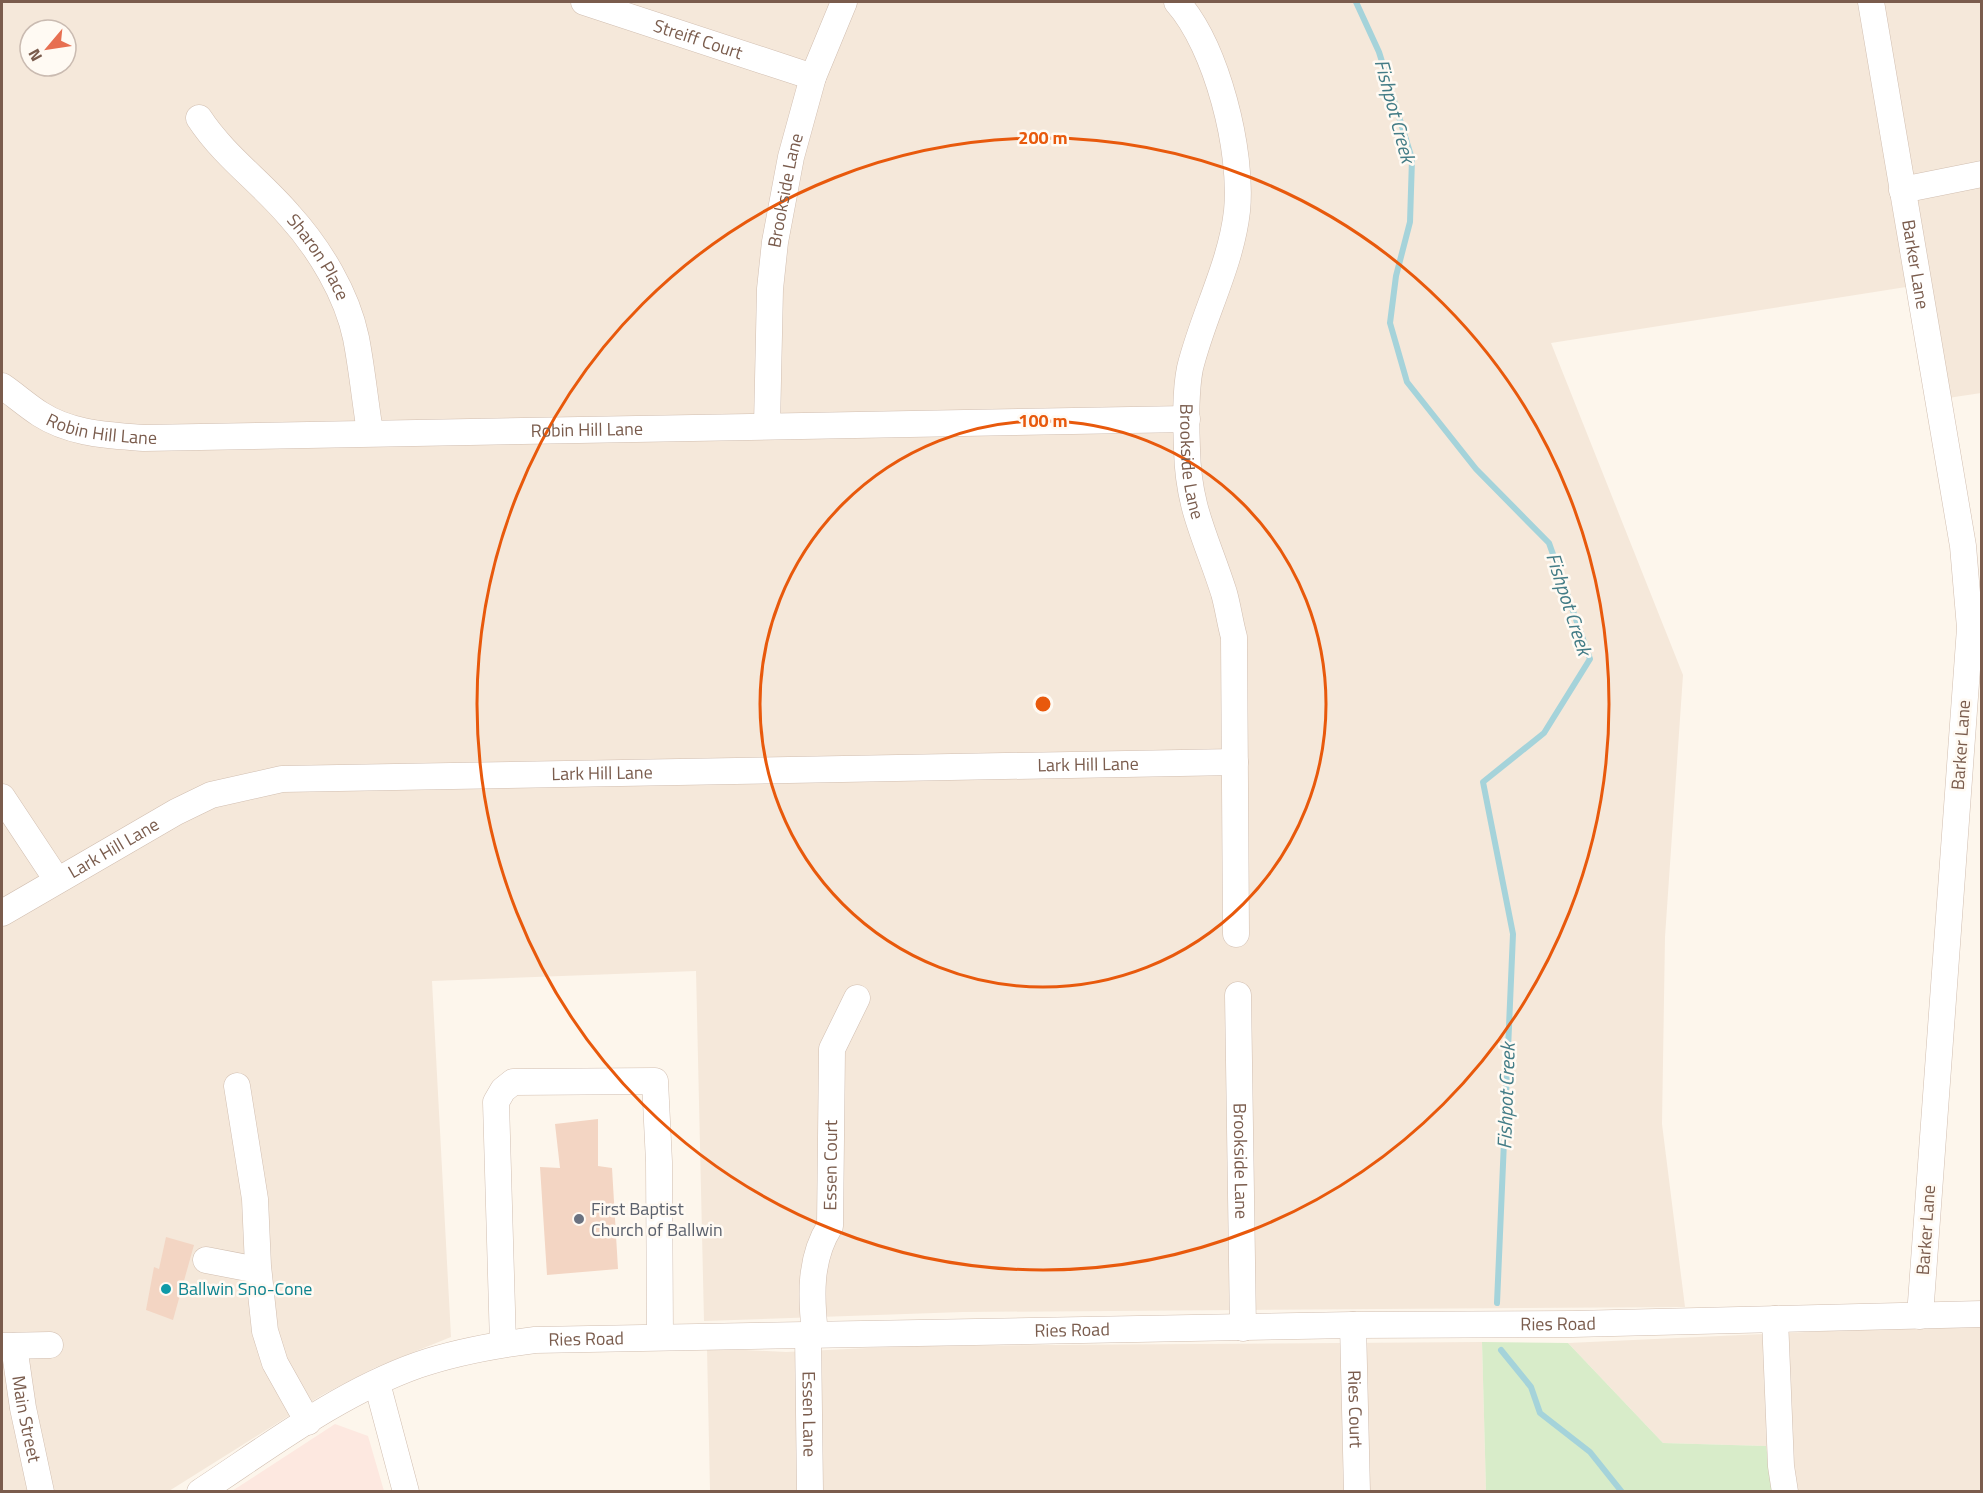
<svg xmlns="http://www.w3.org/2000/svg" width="1983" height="1493" viewBox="0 0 1983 1493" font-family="'Titillium Web',sans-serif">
<rect width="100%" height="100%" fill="#fdf6ec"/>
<!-- residential -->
<g fill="#f5e8da" fill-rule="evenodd">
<path d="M 2,2 L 1858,2 L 1906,287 L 1551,343 L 1683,675 L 1665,937 L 1662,1124 L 1685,1307 L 963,1312 L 704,1321 L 696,971 L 432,981 L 451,1337 L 374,1368 L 322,1395 L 169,1491 L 2,1492 ZM 30,30 L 66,30 L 66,66 L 30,66 Z"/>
<polygon points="1882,2 1981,2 1981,393 1948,398"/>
<polygon points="1981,1324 1981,1491 1773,1491 1766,1446 1663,1443 1568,1343"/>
<polygon points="1482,1342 1486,1491 710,1491 707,1348 786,1352 910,1346"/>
</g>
<!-- commercial -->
<polygon fill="#fde8e0" points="335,1424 368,1436 384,1491 232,1491"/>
<!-- green -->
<polygon fill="#d8ecc9" points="1482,1342 1568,1343 1663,1443 1766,1446 1773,1491 1486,1491"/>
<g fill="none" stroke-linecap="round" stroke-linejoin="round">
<!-- stream -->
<g stroke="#a5d3da" stroke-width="6">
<polyline points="1356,2 1379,52 1412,159 1410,222 1396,276 1390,323 1407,382 1476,469 1549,543 1590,659 1544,733 1483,782 1513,934 1497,1303"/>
<polyline points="1501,1350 1531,1387 1540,1413 1590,1452 1622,1492"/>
</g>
</g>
<!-- building -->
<g fill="#f3d5c3">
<polygon points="598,1119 598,1166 612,1168 618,1269 547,1275 540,1167 560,1168 555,1124"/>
<polygon points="166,1237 194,1245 173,1320 146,1310 154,1267 159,1269"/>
</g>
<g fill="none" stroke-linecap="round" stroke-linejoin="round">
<defs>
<g id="minor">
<path id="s1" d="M 584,2 L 813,77"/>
<path id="s2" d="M 1177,2 C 1217,47 1243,151 1237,211 C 1231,265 1203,315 1190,368 C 1185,393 1186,424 1187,449 C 1188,509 1207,539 1224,593 C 1228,607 1230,623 1234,637 L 1236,934"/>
<path id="s3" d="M 1871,2 L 1963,546 L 1970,628 L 1920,1316"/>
<path id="s4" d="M 199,118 C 224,156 260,181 289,215 C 319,248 347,294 356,338 C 362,369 365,401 370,432"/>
<polyline points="1902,190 1982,174"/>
<path id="s5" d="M 2,386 C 14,394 26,405 40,414 C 71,434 108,435 144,438 L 1187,419"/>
<path id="s6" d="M 767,425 L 770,289 L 775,242 L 791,157 L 813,77 L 844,2"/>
<polyline points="2,797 57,880"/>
<path id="s7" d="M 2,913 L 176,812 L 211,795 L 282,779 L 1235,762"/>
<path id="s8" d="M 1238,995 L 1243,1328"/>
<polyline points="237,1086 255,1199 258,1266 265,1331 275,1363 308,1422"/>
<polyline points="206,1260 258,1270"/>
<polyline points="1775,1319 1781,1466 1785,1492"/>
<path id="s9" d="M 1353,1325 L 1357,1492"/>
<path id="s10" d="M 808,1334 L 810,1492"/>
<path id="s11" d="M 815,1334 C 811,1297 809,1259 830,1226 L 832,1049 L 857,998"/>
<polyline points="503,1344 496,1102 503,1090 513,1082 655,1081 659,1162 660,1337"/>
<polyline points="2,1346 50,1345"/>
<path id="s12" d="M 14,1346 L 23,1408 L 41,1492"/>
<polyline points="377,1383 406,1492"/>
<path id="s13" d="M 200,1492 C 270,1446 339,1393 418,1365 C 456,1352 495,1345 535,1340 L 1353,1325 L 1573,1324 L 1982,1314"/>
</g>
</defs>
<!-- minor casing -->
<use href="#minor" stroke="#d1beb0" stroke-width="27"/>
<!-- minor -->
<use href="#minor" stroke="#fff" stroke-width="26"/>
</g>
<!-- distance rings -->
<g fill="none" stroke="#e8590c" stroke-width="3">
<circle cx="1043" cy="704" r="283"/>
<circle cx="1043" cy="704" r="566"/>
</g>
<!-- markers -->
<circle fill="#6b7280" stroke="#fffaf3" stroke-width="2" cx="579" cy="1219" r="6"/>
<circle fill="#0f9aa8" stroke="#fffaf3" stroke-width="2" cx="166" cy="1289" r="6"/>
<g text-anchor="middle" stroke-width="5" stroke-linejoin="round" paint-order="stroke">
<!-- street labels -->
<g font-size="18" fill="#7a5c4d" stroke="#fffaf3">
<text dy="6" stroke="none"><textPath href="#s1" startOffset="120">Streiff Court</textPath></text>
<text dy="6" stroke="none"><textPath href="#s6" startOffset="236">Brookside Lane</textPath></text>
<text dy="6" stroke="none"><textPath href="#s4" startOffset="184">Sharon Place</textPath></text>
<text dy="6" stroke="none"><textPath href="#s3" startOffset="266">Barker Lane</textPath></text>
<text dy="6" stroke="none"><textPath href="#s5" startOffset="112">Robin Hill Lane</textPath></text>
<text dy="6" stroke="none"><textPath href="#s5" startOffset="598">Robin Hill Lane</textPath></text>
<text dy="6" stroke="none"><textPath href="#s2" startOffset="480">Brookside Lane</textPath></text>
<text transform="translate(1961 745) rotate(-86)" y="6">Barker Lane</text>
<text dy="6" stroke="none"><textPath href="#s7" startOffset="1119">Lark Hill Lane</textPath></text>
<text dy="6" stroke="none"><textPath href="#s7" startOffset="633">Lark Hill Lane</textPath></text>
<text dy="6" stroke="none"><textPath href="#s7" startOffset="129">Lark Hill Lane</textPath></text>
<text dy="6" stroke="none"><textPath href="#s8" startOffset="166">Brookside Lane</textPath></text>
<text dy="6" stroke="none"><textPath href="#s11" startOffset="172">Essen Court</textPath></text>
<text transform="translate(1926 1230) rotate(-86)" y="6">Barker Lane</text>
<text dy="6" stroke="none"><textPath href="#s13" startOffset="1396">Ries Road</textPath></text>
<text dy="6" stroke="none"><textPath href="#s13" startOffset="910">Ries Road</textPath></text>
<text dy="6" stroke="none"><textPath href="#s13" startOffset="424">Ries Road</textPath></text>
<text dy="6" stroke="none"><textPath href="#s9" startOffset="84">Ries Court</textPath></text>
<text dy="6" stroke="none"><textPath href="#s10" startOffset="80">Essen Lane</textPath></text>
<text dy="6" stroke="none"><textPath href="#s12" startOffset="74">Main Street</textPath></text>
</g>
<!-- worship labels -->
<g font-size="18" fill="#5b616d" stroke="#fffaf3" text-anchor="start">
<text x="591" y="1215">First Baptist<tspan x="591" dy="21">Church of Ballwin</tspan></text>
</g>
<!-- culture labels -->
<g font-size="18" fill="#0d838f" stroke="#fffaf3" text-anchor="start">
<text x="178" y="1295">Ballwin Sno-Cone</text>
</g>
<!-- water labels -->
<g font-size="20" font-style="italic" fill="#437c86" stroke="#fffaf3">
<text transform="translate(1395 111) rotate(75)" y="7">Fishpot Creek</text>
<text transform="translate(1569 604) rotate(72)" y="7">Fishpot Creek</text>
<text transform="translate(1506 1096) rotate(-88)" y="7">Fishpot Creek</text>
</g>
</g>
<circle cx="1043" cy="704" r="9" fill="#e8590c" stroke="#fffaf3" stroke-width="3"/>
<g font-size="18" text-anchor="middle" font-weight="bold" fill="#e8590c" stroke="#fffaf3" stroke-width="5" stroke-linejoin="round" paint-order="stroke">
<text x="1043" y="144">200 m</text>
<text x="1043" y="427">100 m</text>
</g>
<!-- border -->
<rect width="1983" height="1493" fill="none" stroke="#7a5c4d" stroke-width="6"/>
<!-- north arrow -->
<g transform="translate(48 48) rotate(241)"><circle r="28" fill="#fffaf3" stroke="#cabbb1" stroke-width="1.5"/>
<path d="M0-4.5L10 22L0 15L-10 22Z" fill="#e76f51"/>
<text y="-9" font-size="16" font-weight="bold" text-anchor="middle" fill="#7a5c4d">N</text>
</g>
</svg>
